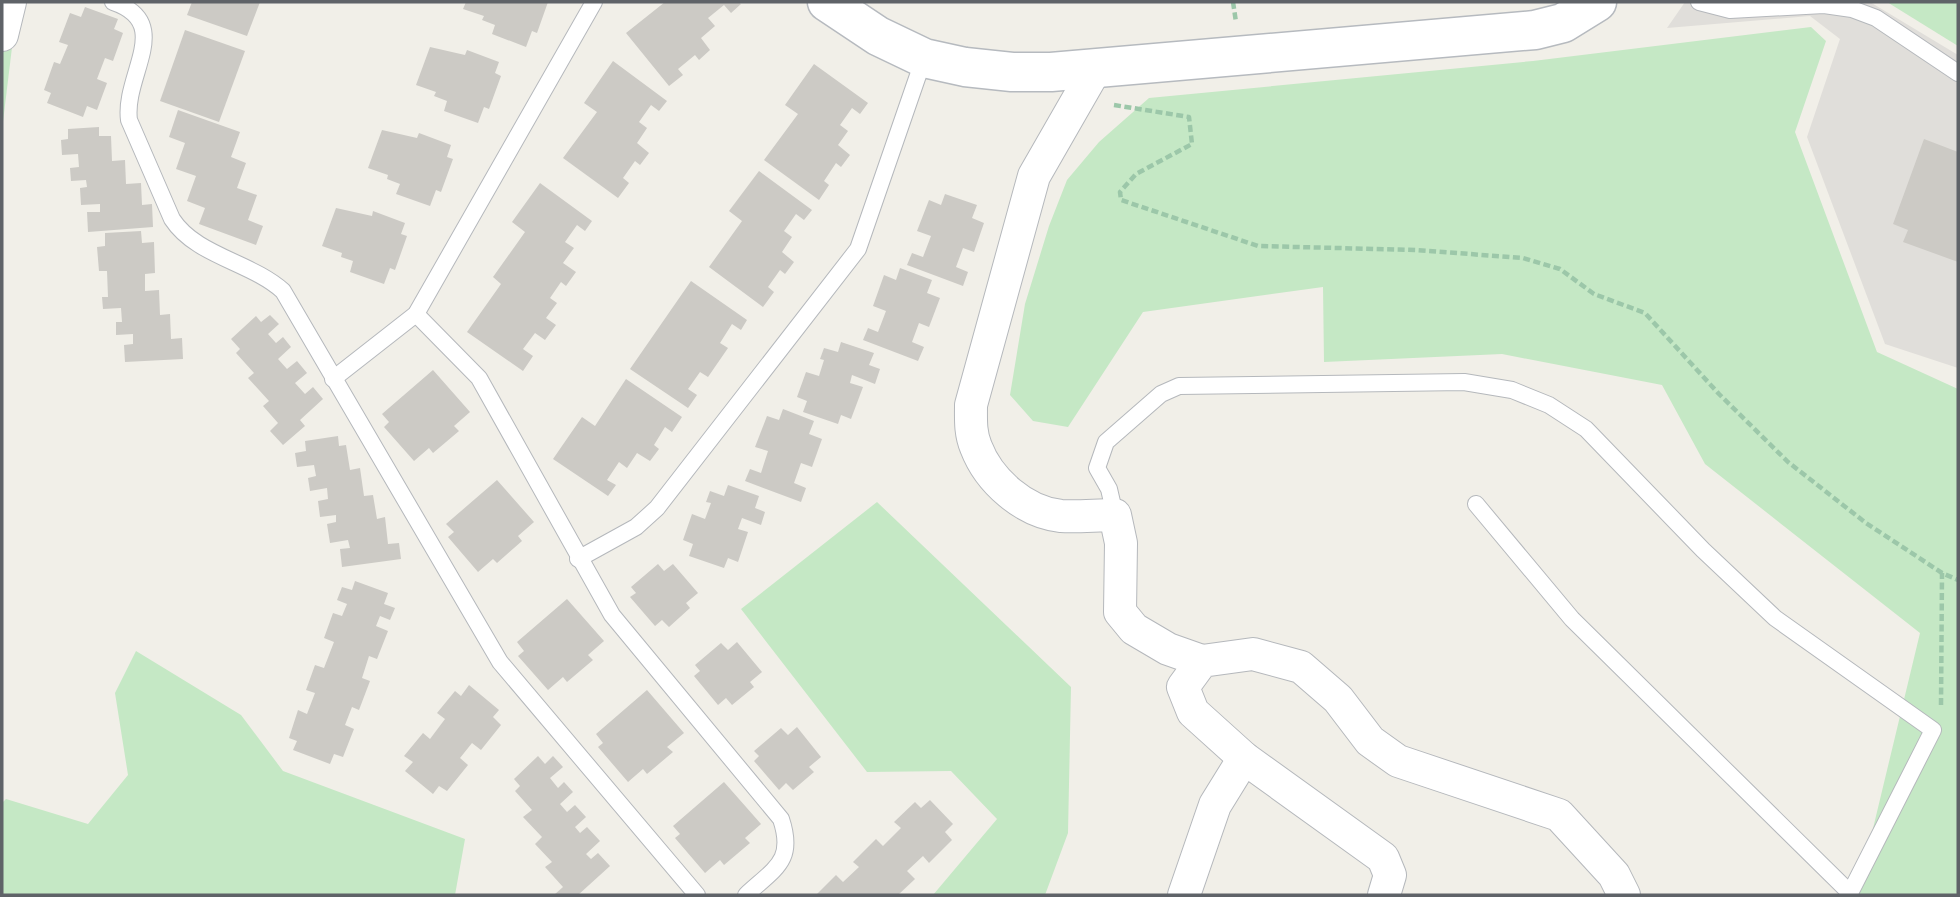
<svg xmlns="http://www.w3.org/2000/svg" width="1960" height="897" viewBox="0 0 1960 897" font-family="'Varela Round',sans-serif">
<rect width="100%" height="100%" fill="#f1efe8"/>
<!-- industrial -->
<polygon fill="#e0deda" points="1685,2 1870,2 1958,55 1958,368 1885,344 1807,137 1840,39 1810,16 1667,28"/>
<!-- green -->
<g fill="#c5e8c5">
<polygon points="1887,2 1958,2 1958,46"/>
<polygon points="1811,27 1826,41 1795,132 1877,352 1958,389 1958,895 1857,895 1920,633 1705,464 1662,385 1502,354 1324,362 1323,287 1143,312 1068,427 1033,421 1010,395 1025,304 1049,226 1067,180 1099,142 1149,98 1533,61"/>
<polygon points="2,29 13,39 2,130"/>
<polygon points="877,502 1071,687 1068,833 1045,895 933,895 997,819 951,771 867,772 741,609"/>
<polygon points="136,651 241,715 283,771 465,839 455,895 2,895 2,803 6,799 88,824 128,775 115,693"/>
</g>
<!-- building -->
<g fill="#cccac5">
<polygon points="192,2 260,2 247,36 187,15"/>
<polygon points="466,2 548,2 537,33 532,31 526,47 492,34 495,25 482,20 484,16 463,9"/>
<polygon points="665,2 738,2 741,4 731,13 724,5 708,18 715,26 701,38 710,50 699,60 695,55 678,69 683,75 669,86 626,33"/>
<polygon points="85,7 118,19 114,29 123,33 113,61 105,58 97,79 107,83 97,110 87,106 83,117 47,103 51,93 44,90 54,62 60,64 68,45 59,42 70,13 81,17"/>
<polygon points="185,30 245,51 219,122 160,101"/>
<polygon points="430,47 465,55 467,50 499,62 495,73 501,76 489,109 484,107 478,123 444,111 447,101 434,96 436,92 416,85"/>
<polygon points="613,61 667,101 659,111 651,105 639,122 647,128 637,143 649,153 640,165 635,161 623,178 629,183 618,198 563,158 597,112 584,103"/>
<polygon points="814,64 868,103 860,114 852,108 840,125 848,131 838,145 850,155 841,167 836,163 824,181 829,185 819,200 764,160 798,114 785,105"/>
<polygon points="178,110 240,132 231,157 246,163 237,188 257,195 248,220 263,226 256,245 199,224 205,208 187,201 196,176 176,169 185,143 169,137"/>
<polygon points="99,127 99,136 111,136 112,161 125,160 126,184 141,183 142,205 152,204 153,227 88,232 87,212 100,212 100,204 81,205 80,188 87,187 86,180 71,181 70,168 79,167 78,154 62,155 61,140 68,139 68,129"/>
<polygon points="382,130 417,138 419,133 451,145 447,157 453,159 441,192 436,190 430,206 396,194 400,184 387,179 388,175 368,168"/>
<polygon points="1924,139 1958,152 1958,262 1903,242 1908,230 1893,224"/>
<polygon points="759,171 812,210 804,220 796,214 784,231 792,237 782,252 794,262 785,274 780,270 768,287 774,292 763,307 709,267 742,221 729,211"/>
<polygon points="540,183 592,221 585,231 577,225 565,242 574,248 563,263 576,272 566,286 561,282 550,298 557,303 546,318 556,325 545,340 535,333 523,349 533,356 523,371 467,332 501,284 493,277 525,232 512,222"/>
<polygon points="945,194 977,205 972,218 984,223 974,252 963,248 956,267 968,272 963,286 907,265 912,253 923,257 931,236 917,231 929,200 941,205"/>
<polygon points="336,208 372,216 373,211 405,223 401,234 407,236 395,270 390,268 384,284 350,272 353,261 341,257 342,253 322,246"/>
<polygon points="141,231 142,243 154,242 155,273 145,274 145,291 159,290 160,315 170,314 171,339 182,338 183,359 125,362 124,345 133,344 133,334 116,335 116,322 122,322 121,308 103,309 102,297 108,297 107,271 99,271 97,247 105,246 105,233"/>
<polygon points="900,268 932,280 927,293 940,298 929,327 919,323 912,342 924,347 918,361 863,340 868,328 878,332 886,311 873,306 884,275 896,280"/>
<polygon points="691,281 747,320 741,330 732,324 720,343 728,348 708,377 700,372 688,389 697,395 688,408 630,369"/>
<polygon points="270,315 279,324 268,334 276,343 283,337 291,347 278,359 287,369 297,361 307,373 295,383 305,394 313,387 323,399 300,420 305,426 283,445 270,431 278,423 263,406 269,401 248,378 254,373 236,353 240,349 231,339 256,316 261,322"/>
<polygon points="841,342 874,353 869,365 880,369 875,384 852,375 850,383 863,387 851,419 841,415 838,424 803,412 807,401 797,397 806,372 819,376 824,360 820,359 824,348 838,352"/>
<polygon points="433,370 470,412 454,426 459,431 433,453 429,448 414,461 384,427 389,422 382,414"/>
<polygon points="626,379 682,417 672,432 665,427 654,445 659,449 650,461 637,453 627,468 619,462 607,480 616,485 608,496 553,459 582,417 595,426"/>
<polygon points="783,409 814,421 809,434 822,439 812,467 801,463 794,483 806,488 801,502 745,481 750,469 761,473 768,451 755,447 767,416 779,420"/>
<polygon points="338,436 339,446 346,445 350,470 360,468 364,496 373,495 377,519 385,517 388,544 399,543 401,559 342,567 340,549 350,548 348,540 330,543 327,524 336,522 336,515 320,517 318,501 328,499 327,488 310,491 308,478 316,476 314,465 297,467 295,453 306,451 305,441"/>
<polygon points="497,480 534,522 518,536 522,541 497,563 493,559 478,572 448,537 454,532 446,524"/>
<polygon points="728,485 759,496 755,508 765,512 761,525 742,518 738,529 748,532 738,562 728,558 724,568 689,556 693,544 683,540 692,514 705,519 711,503 706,502 710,491 724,496"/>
<polygon points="658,564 664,571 673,564 698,593 686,603 690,608 669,627 662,620 655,626 630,597 636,593 631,587"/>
<polygon points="355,581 388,593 384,604 395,608 390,620 380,616 376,626 388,631 377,659 369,656 362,678 370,681 359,710 352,707 345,725 354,729 343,757 334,754 330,764 293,750 297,741 289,738 298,710 307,714 315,693 306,690 315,665 324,668 334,642 324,638 333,613 342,616 347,604 337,600 342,587 352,590"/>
<polygon points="567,599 604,641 588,655 593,660 567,682 563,677 548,690 518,656 524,651 517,642"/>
<polygon points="737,642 762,672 750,682 754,687 732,705 726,698 718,705 694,676 700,671 695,665 721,643 728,650"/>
<polygon points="469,685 499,710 493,717 501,725 481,750 472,743 460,758 468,765 447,791 439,786 433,794 405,771 413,762 404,756 423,733 430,739 445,719 437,713 455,691 461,696"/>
<polygon points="647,690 684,733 667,747 673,752 647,774 643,769 628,782 598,747 603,743 596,734"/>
<polygon points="797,727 821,757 809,767 814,772 793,790 786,783 779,790 754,761 759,756 754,751 781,728 788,735"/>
<polygon points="538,756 545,764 553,756 563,767 550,778 558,788 564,782 573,792 560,804 567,812 575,805 586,817 575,827 580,833 587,827 600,841 586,854 591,859 598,853 610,866 578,895 554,895 563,887 545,867 552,862 535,844 542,837 523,817 532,810 515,791 520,786 514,779"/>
<polygon points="724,782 761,824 745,838 750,843 724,865 720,860 705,873 675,838 680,834 673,826"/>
<polygon points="930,800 953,824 945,832 952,840 929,863 923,856 907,871 915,879 898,895 816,895 836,875 843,882 859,867 853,862 876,839 883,846 901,828 894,822 915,802 921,808"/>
</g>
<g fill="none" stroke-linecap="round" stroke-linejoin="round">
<defs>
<g id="lane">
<path d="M 113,2 C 175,23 123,75 129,120 L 172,219 C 196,256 251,262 283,291 L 500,662 L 697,895"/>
<polyline points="1699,2 1730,10 1824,5 1852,9 1876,18 1958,73"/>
<path d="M 416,314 L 479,378 L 612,615 L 781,819 C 795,861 775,868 746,895"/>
<polyline points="333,379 416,314 594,2"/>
<polyline points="1476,504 1572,619 1850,893"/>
<polyline points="1115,515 1109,489 1097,468 1106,442 1161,394 1179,386 1464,382 1512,390 1549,405 1586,429 1703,550 1775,618 1933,730 1849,895"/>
<polyline points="578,559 636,527 657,508 858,249 924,58"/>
</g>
<g id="street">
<polyline points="2,35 10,2"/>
<path d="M 1096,68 L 1034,176 L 971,405 C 971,419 970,433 976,447 C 989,481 1024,512 1061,516 C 1078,517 1097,515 1115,515 L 1121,543 L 1120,612 L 1134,629 L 1168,649 L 1202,661"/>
<polyline points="1184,895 1215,805 1244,758"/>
<polyline points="1384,895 1390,875 1383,858 1244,758 1193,712 1183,687 1202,661 1253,654 1301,667 1338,699 1370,741 1398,761 1559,815 1614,875 1624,895"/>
</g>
<polyline id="secondary" points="827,2 878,36 924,58 965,67 1012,72 1051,72 1535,30 1563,23 1597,2"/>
</defs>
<!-- lane casing -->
<use href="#lane" stroke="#b5b8bc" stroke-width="18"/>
<!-- street casing -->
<use href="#street" stroke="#b5b8bc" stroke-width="34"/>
<!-- secondary casing -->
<use href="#secondary" stroke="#b6babf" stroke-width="41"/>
<!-- path -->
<g stroke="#9cc7a9" stroke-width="4.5" stroke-dasharray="7 3.5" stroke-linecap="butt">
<polyline points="1233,2 1236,22"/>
<polyline points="1114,105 1189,117 1192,144 1136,174 1120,192 1121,200 1258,246 1416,250 1523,258 1560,269 1594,294 1645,313 1719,394 1788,462 1866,523 1942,573 1958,580"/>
<polyline points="1941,705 1942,573"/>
</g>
<!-- lane -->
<use href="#lane" stroke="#fff" stroke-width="16"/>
<!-- street -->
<use href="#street" stroke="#fff" stroke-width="32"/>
<!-- secondary -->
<use href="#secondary" stroke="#fff" stroke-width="38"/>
</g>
<!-- border -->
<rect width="1960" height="897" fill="none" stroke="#5f6368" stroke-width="7"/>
</svg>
